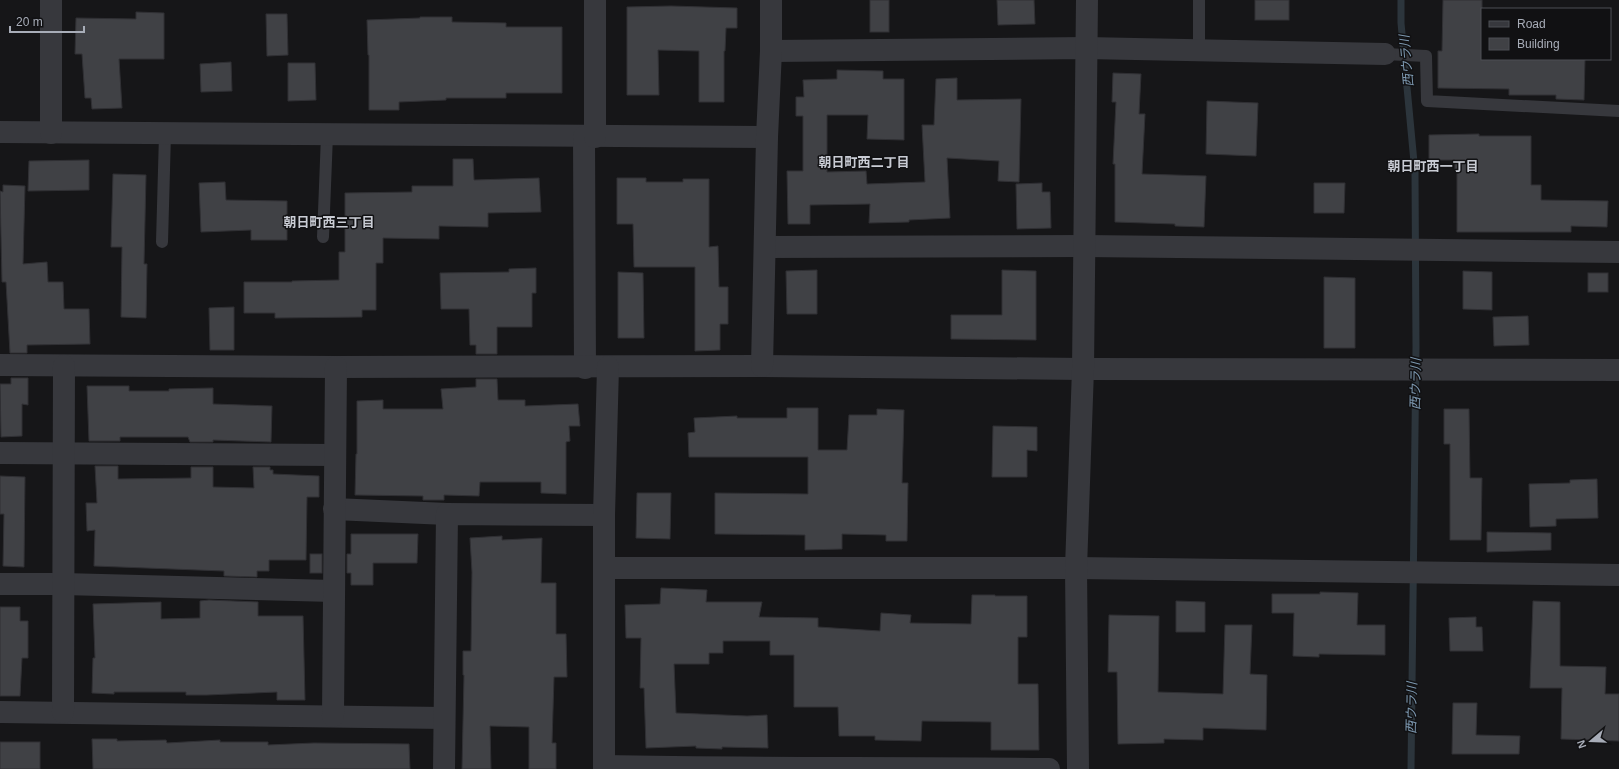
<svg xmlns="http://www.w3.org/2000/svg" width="1619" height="769" viewBox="0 0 1619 769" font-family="Arial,'Noto Sans JP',sans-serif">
<rect width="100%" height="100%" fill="#161618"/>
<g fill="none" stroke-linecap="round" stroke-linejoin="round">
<!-- stream -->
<polyline stroke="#2c353c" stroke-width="7" points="1401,0 1401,23 1415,173 1416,347 1411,769"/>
</g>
<!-- building -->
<g fill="#404145" stroke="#303034">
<rect x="870" y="0" width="19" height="32"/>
<polygon points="997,0 1034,0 1035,24 998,25"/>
<rect x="1255" y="0" width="34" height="20"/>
<polygon points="1443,0 1482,0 1482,59 1585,59 1584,100 1556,99 1556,95 1509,95 1509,89 1438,88 1438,51 1442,51"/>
<polygon points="671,6 737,8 737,28 726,28 725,51 724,51 724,102 699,102 699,51 658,50 659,95 627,95 627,7"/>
<polygon points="136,12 164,13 164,59 119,59 122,108 92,109 91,98 85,98 82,54 75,54 76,18 136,19"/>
<polygon points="266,14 287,14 288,55 267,56"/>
<polygon points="420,17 452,17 452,22 506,23 506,27 562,27 562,93 506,93 506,98 446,98 446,100 399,102 399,110 369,110 369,55 368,55 367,20 420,18"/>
<polygon points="231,62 232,91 201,92 200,64"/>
<polygon points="288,63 315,63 316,100 288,101"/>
<polygon points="837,70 883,71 883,79 904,79 904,140 867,139 868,115 827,115 827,172 866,171 867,184 925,182 922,125 934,125 936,79 957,78 957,100 1021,99 1019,182 998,181 999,161 947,158 950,218 909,220 909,222 869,223 870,204 810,205 810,224 788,224 787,171 803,171 803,116 796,116 796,97 804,97 803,80 837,79"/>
<polygon points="1113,73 1141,74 1139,114 1145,114 1142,174 1206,176 1204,227 1175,226 1175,224 1115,222 1115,164 1113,164 1116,102 1112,102"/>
<polygon points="1207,101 1258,103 1256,156 1206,154"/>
<polygon points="1479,134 1479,136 1531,136 1531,185 1541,185 1541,200 1608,201 1607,227 1571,226 1571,232 1457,232 1457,171 1455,171 1455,160 1429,160 1429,135"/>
<polygon points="453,159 473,159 474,180 539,178 541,212 488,213 488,227 439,226 439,239 383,238 383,263 376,263 376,310 362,310 362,317 275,318 275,313 244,313 244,282 292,282 292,281 339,280 339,252 345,252 345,193 412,192 412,186 453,186"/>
<polygon points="89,160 89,190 28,191 29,161"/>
<polygon points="113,174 146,175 144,264 147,264 146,318 121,317 122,247 111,247"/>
<polygon points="617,178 646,178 646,182 683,182 683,179 709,179 709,247 718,246 719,287 728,287 728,324 720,324 720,350 695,351 695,267 634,267 633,224 617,224"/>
<polygon points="225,182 226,200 287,201 287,240 251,240 251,230 201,232 199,183"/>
<polygon points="1042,183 1042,192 1050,192 1051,228 1017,229 1016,184"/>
<polygon points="1314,183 1345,183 1344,213 1314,213"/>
<polygon points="3,185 25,186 23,264 47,262 48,282 63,282 64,309 89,309 90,344 27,345 27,353 10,353 6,282 2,282 0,191 3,192"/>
<polygon points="536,268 536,293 532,293 532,327 497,327 497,354 476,354 476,345 470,345 469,309 441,309 440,273 509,272 509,269"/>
<polygon points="817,270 817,314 787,314 786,271"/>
<polygon points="1002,270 1036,271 1036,340 951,339 951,315 1002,315"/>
<polygon points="1463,271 1492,272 1492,310 1463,309"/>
<polygon points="618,272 643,273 644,338 618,338"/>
<rect x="1588" y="273" width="20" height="19"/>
<polygon points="1324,277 1355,278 1355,348 1324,348"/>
<polygon points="234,307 234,350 210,350 209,308"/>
<polygon points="1528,316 1529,345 1494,346 1493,317"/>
<polygon points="11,378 28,378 28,405 22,404 22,436 1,437 0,384 11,384"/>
<polygon points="476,379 497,379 498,400 525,400 525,406 578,404 580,426 569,426 570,441 566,442 566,494 541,493 541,482 480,482 479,496 444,495 444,500 423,500 423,496 355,495 356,454 357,454 357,401 383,400 383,409 443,409 441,389 476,387"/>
<polygon points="87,386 129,386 129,391 169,391 169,389 213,388 213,404 272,406 271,442 213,440 213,442 190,442 188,437 120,437 120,441 89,441"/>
<polygon points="787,408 818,408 818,450 847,450 849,415 877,415 877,409 904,410 902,483 908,483 907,541 886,541 886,535 842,534 842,549 805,550 805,535 715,534 715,493 808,494 808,457 689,457 688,433 695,432 694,418 737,416 737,418 787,418"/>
<polygon points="1444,409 1469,409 1470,478 1482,478 1481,540 1450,540 1450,444 1444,444"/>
<polygon points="993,426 1037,427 1037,451 1027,450 1027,477 992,477"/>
<polygon points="95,466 118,466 118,479 191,478 191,467 213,467 213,487 254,488 253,467 270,467 270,470 273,470 273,474 319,476 319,497 307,497 306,560 269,560 269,571 257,571 257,577 224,576 224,571 94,566 95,530 87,531 86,503 97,503"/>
<polygon points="0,476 25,477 24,567 3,566 4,514 0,514"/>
<polygon points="1597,479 1598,518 1556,519 1556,526 1530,527 1529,484 1570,483 1570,480"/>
<polygon points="637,493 671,493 670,539 636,538"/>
<polygon points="1487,532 1551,533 1551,550 1487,552"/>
<polygon points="351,534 418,534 417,563 373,563 373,585 351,585 351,573 347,573 347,554 351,554"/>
<polygon points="502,536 502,540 542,538 541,583 556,583 556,634 566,634 567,677 554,677 552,743 556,743 556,769 529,769 529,727 490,726 491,769 462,769 464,675 463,675 463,651 471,651 472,572 470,538"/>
<rect x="310" y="554" width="12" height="19"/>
<polygon points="661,588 707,590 706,602 762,602 759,617 818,618 818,627 880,631 881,613 911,615 910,623 971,624 972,595 995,595 995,596 1027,596 1027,637 1018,637 1018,684 1038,684 1039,750 991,750 991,722 922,721 921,741 875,740 875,736 839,736 838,707 794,707 794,655 770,655 770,641 723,641 723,653 709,653 709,664 674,664 676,713 747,716 767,715 768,748 722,747 722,749 696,748 696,746 646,748 644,688 640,688 641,638 626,638 625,605 660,604"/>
<polygon points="1320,592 1358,593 1357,625 1385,625 1385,655 1319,654 1319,657 1293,656 1294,613 1272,613 1272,594 1320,594"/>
<polygon points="209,600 258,602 258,616 303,616 305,700 277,700 277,692 207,695 186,695 186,692 114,692 114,694 92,693 93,658 95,658 93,604 161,602 161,619 200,618 200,601"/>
<polygon points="1176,601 1205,602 1205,632 1176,632"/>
<polygon points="1533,601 1560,602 1560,666 1606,667 1605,694 1619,694 1619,741 1561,739 1562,688 1530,688"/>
<polygon points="0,607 20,607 20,621 28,621 28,658 22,658 20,696 0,696"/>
<polygon points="1109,615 1159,616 1158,692 1223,694 1225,625 1252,625 1250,674 1267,675 1266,730 1203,728 1203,740 1164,739 1164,743 1118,744 1117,672 1108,672"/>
<polygon points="1476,617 1476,627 1482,627 1483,651 1450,651 1449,618"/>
<polygon points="1453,703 1477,703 1476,735 1520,736 1519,754 1452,754"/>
<polygon points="92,739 117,739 117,741 166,740 167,743 220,740 220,742 268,742 268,745 314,743 409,744 410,769 93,769"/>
<rect x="0" y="742" width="40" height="27"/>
</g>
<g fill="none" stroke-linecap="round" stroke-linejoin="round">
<!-- service -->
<g stroke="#37383d" stroke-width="12">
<polyline points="1199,0 1199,50"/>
<polyline points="1385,54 1426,56 1427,101 1619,111"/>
<polyline points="323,237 327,135"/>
<polyline points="162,242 165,134"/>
</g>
<!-- minor -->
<g stroke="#37383d" stroke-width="22">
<polyline points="771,51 1086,48 1385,54"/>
<polyline points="0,132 767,137"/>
<polyline points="51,133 51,0"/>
<polyline points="584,137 585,368"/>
<polyline points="595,137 595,0"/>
<polyline points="765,247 1084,246 1619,252"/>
<polyline points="0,365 336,367 762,366 1083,369 1619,370"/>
<polyline points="762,366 767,137 771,51 771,0"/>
<polyline points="0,453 335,455"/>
<polyline points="334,509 447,514"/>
<polyline points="604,568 1076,568 1619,575"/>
<polyline points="0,584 63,584 334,591"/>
<polyline points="0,712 444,718"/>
<polyline points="63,712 64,366"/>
<polyline points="333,716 336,367"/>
<path d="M 604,766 C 753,769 901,767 1049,769"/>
<polyline points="444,769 447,514 604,515"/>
<polyline points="604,769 604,515 608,367"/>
<polyline points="1078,769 1076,568 1083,369 1087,0"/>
</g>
</g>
<g text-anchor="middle" stroke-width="3" stroke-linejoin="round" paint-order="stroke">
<!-- water labels -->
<g font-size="13" font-style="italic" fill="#7f9bb3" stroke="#111113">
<text transform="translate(1406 61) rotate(-95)" y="5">西ウラ川</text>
<text transform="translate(1415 384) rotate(-89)" y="5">西ウラ川</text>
<text transform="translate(1411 708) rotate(-89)" y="5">西ウラ川</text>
</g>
<!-- neighbourhood labels -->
<g font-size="13" font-weight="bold" fill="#c9ccd4" stroke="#111113">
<text x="864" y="167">朝日町西二丁目</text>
<text x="1433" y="171">朝日町西一丁目</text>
<text x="329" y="227">朝日町西三丁目</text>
</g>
</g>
<!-- legend -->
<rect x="1481" y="8" width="130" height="52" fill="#111113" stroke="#4d4f55"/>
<rect x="1489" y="21" width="20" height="6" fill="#37383d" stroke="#4d4f55"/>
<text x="1517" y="28" font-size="12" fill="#a8adb8">Road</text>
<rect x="1489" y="38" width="20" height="12" fill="#404145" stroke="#4d4f55"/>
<text x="1517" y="48" font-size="12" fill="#a8adb8">Building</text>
<!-- north arrow -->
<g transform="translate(1591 741) rotate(251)" stroke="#111113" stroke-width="3" paint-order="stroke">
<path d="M0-3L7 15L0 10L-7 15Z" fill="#a8adb8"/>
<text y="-6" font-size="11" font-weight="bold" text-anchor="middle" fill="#a8adb8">N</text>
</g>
<!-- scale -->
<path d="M10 26v6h74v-6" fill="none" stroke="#a8adb8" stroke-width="2"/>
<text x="16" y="26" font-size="12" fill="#a8adb8" stroke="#111113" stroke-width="3" paint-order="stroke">20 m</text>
</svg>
